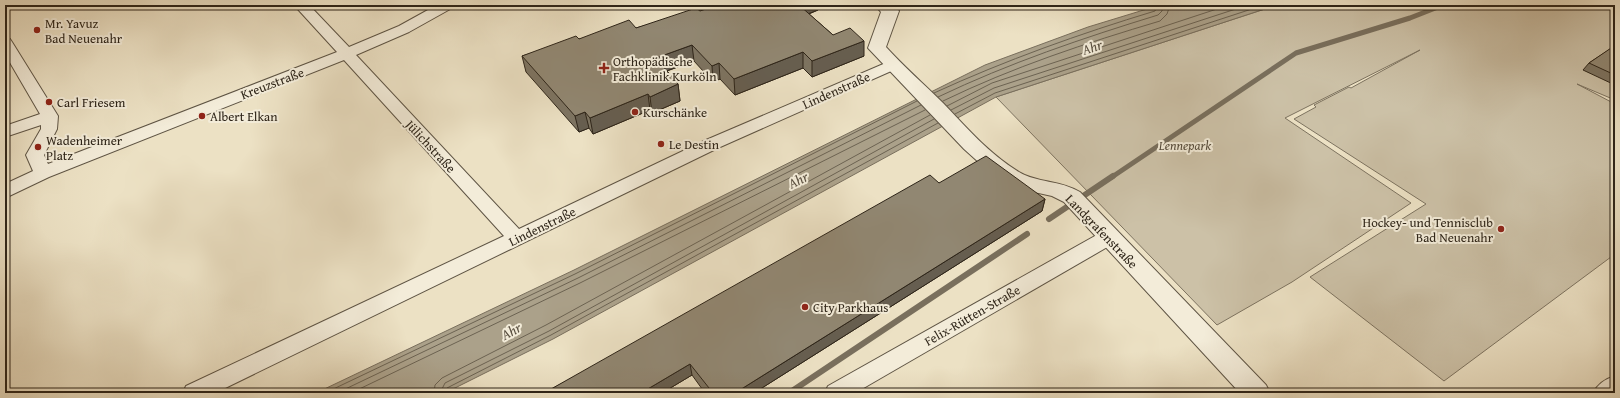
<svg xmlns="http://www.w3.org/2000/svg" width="1620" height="398" viewBox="0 0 1620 398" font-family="'Gentium Book Plus',serif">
<rect width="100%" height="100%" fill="#ece1c4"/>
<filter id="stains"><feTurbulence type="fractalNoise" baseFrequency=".005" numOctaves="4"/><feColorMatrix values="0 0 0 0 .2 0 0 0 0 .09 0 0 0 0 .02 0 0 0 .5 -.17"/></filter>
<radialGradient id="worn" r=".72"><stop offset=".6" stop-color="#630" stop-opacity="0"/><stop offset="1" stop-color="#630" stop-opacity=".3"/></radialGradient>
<!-- green -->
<polygon fill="#ccc1a7" stroke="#7d7360" points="1277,5 1615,5 1615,100 1577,84 1615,104 1615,254 1444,381 1310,277 1426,204 1294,119 1316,107 1314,105 1349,87 1351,88 1420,50 1285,118 1411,203 1292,282 1217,325 996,97"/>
<!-- water -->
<polygon fill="#aba18a" stroke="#796f5d" points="1160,5 1277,5 996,97 553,339 445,393 316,393 574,270 985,65 1088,27"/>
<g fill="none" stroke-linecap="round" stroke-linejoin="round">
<!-- shore -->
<g stroke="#6c6352" stroke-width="1">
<path d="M 934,93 C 1006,60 1079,34 1155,11 L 1158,5"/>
<path d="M 938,97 C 1009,63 1083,38 1158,15 L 1162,11 L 1163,5"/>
<path d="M 943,101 C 1013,67 1086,43 1160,21 L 1167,14 L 1170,5"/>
<polyline points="947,106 992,83 1229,5"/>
<polyline points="951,110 994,88 1248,5"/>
<polyline points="955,114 995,93 1264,5"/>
<polyline points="325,393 575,274 917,101"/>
<polyline points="337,393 578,278 921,105"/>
<polyline points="351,393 580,283 925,110"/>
<polyline points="434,393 435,385 442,378 546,325 930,115"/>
<polyline points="440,393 445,383 549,331 934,119"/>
<polyline points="445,393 447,388 551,335 938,123"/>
</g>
<!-- stream-far1 -->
<polyline stroke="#796f5d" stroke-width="5" points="1112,177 1296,53 1410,18 1443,5"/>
<!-- stream -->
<g stroke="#796f5d" stroke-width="6">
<polyline points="1049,219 1113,176"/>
<polyline points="789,393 1027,234"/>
</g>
<defs>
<g id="minor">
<polygon points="294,5 309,5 349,47 399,26 437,5 454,5 452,8 409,32 356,55 519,229 706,140 888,62 898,62 901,65 898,68 718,148 215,393 183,393 186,386 504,236 344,60 49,177 5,198 5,184 33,171 26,155 41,129 41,125 5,137 5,126 40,114 5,54 5,38 10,39 12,42 58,116 57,129 44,155 48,164 337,52"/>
<polygon points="1109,230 1116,232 1118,237 1116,242 855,393 825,393 828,386 1102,232"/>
<path d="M 1615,376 L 1615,393 L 1593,393 C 1598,384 1605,379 1615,376 Z"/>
</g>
<path id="tertiary" d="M 875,5 L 894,5 L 899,11 L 886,47 C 904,67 924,84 943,103 C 966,127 990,155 1019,172 C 1037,183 1060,180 1080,192 L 1266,385 L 1270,393 L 1240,393 L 1064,202 L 1052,196 L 1012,187 L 994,176 L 964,149 L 868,48 L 881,12 Z"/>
</defs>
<!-- minor casing -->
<use href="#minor" stroke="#5e5444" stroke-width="2"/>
<!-- tertiary casing -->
<use href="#tertiary" stroke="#5e5444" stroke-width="2"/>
<!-- minor -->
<use href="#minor" fill="#f3ecd9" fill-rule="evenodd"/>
<!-- tertiary -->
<use href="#tertiary" fill="#f3ecd9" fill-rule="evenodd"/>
</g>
<!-- wall -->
<g fill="#7d7462" stroke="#2e2519">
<polygon points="718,5 818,5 818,10 809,14 833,35 864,56 812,77 803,68 735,95 720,79 713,82 694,61 667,71 678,84 680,101 652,113 650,110 593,134 589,128 579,132 526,72 522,56 579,39 636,28 700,11"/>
<polygon points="1615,46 1615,85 1583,70 1589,63"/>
<polygon points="939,183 1045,199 1042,211 754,393 705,393 692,375 662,393 544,393"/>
</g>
<!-- shaded-wall -->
<g fill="#665e50" stroke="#2e2519">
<polygon points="796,5 818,5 818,10 797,18"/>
<polygon points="864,41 864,56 812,77 812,61"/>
<polygon points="692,45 694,61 658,74 656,58"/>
<polygon points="803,52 803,68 735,95 734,79"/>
<polygon points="719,63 720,79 713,82 712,66"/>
<polygon points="678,84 680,101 652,113 650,97"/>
<polygon points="648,94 650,110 593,134 590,118"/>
<polygon points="585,112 589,128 579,132 575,116"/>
<polygon points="1045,199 1042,211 754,393 735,393"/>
<polygon points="690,364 692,375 662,393 641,393"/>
</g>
<!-- building -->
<g fill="#918772" stroke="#2e2519">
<polygon points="718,5 799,5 833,35 850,28 864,41 812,61 803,52 734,79 719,63 712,66 692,45 656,58 678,84 650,97 648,94 590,118 585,112 575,116 522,56 576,36 579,39 629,20 636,28 696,8 700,11"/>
<polygon points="1614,46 1615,75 1589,63"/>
<polygon points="986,156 1045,199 735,393 713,393 690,364 641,393 544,393 930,175 939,183"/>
</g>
<!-- markers -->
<g fill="#8f2418" stroke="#f3ecd9" stroke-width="1.5">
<circle cx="37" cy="30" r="4"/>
<path d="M602 62h4v4h4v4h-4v4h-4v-4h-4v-4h4z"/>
<circle cx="49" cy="102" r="4"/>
<circle cx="635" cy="112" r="4"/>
<circle cx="202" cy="116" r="4"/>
<circle cx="661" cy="144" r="4"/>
<circle cx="38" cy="147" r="4"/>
<circle cx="1501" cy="229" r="4"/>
<circle cx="805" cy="307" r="4"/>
</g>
<g text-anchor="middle" stroke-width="4" stroke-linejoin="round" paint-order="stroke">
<!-- poi labels -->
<g font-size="13" fill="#2e2519" stroke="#f3ecd9" text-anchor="start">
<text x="45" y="28">Mr. Yavuz<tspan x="45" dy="15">Bad Neuenahr</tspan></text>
<text x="613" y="66">Orthopädische<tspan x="613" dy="15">Fachklinik Kurköln</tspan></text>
<text x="57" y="107">Carl Friesem</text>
<text x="643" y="117">Kurschänke</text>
<text x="210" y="121">Albert Elkan</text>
<text x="46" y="145">Wadenheimer<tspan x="46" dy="15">Platz</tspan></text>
<text x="669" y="149">Le Destin</text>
<text x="1493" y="227" text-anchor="end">Hockey- und Tennisclub<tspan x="1493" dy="15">Bad Neuenahr</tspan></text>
<text x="813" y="312">City Parkhaus</text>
</g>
<!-- street labels -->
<g font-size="13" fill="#2e2519" stroke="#f3ecd9">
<text transform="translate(272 83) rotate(-21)" y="5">Kreuzstraße</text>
<text transform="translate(836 90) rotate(-24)" y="5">Lindenstraße</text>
<text transform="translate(431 146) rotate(47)" y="5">Jülichstraße</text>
<text transform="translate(542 226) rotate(-26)" y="5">Lindenstraße</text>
<text transform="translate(1102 231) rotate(46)" y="5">Landgrafenstraße</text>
<text transform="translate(972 315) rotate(-30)" y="5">Felix-Rütten-Straße</text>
</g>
<!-- park labels -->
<g font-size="13" font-style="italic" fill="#564c3c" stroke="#f3ecd9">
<text x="1185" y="150">Lennepark</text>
</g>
<!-- water labels -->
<g font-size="14" font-style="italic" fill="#5a5041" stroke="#f3ecd9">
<text transform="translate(1092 47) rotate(-18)" y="5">Ahr</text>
<text transform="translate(798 180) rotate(-27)" y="5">Ahr</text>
<text transform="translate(511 331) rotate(-28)" y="5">Ahr</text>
</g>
</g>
<!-- margin -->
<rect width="1620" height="398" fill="none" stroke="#ece1c4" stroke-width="20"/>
<rect x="6" y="6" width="1608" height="386" fill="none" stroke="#2e2519" stroke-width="2"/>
<rect x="10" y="10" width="1600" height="378" fill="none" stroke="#2e2519"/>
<rect width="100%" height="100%" filter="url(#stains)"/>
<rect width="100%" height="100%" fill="url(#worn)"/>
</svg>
